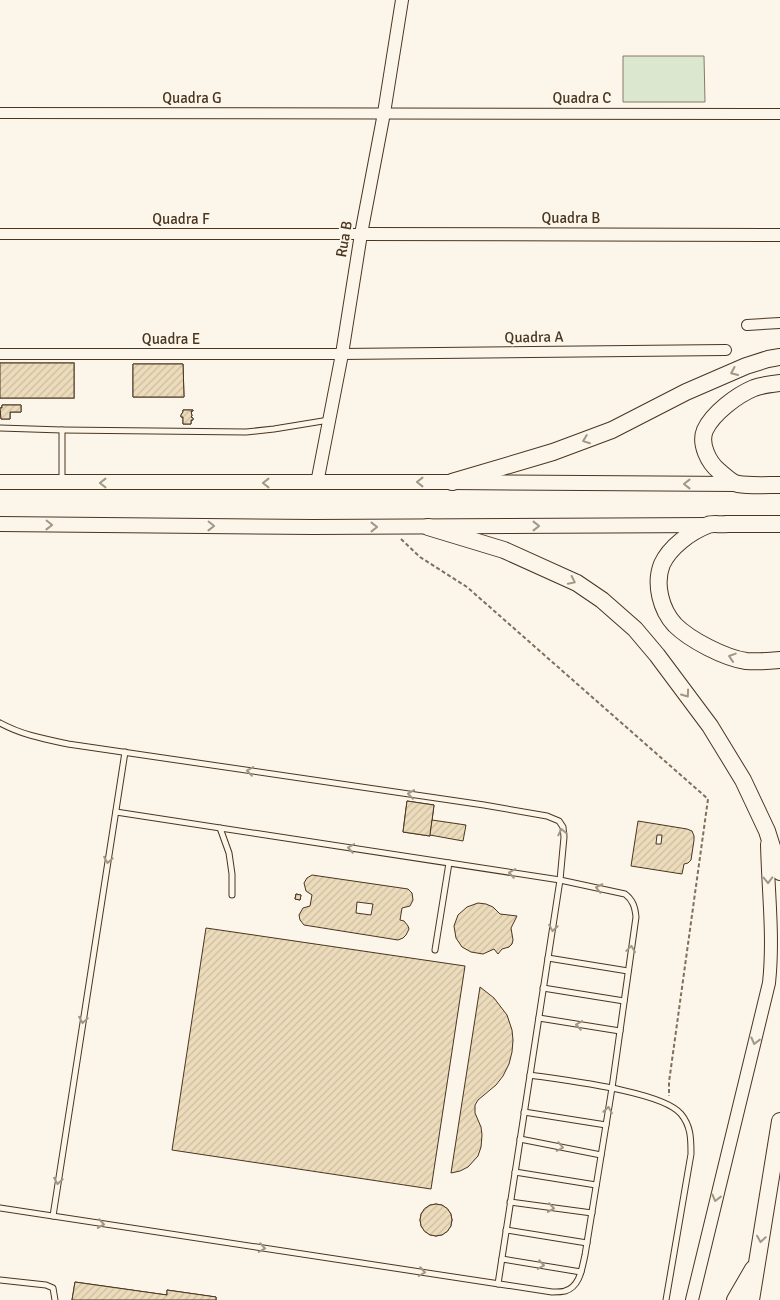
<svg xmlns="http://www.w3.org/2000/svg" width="780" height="1300" viewBox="0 0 780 1300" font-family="Signika,sans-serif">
<defs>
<pattern id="building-hatch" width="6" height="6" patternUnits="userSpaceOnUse" patternTransform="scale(1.25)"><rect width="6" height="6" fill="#ecdcbc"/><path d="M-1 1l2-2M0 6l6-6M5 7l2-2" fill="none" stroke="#ccbda1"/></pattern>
</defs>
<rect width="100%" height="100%" fill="#fbf6e9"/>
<!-- park -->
<polygon fill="#dce7d0" stroke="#887966" points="623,56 704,56 705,102 623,102"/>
<!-- building -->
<g fill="url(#building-hatch)" stroke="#4a3520" fill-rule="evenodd">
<rect x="0" y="363" width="74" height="35"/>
<rect x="0" y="363" width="74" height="35"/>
<polygon points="133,364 183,364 184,397 133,397"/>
<polygon points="133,364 183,364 184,397 133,397"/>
<polygon points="2,405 21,405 21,412 10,412 10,419 1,419 0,408 2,408"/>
<polygon points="2,405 21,405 21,412 10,412 10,419 1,419 0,408 2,408"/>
<polygon points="183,410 193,410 193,411 191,411 192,416 191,417 193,418 193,420 191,420 191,424 183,424 183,417 181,417 181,415 183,412"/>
<polygon points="183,410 193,410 193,411 191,411 192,416 191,417 193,418 193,420 191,420 191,424 183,424 183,417 181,417 181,415 183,412"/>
<polygon points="407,801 434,805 430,836 403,832"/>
<polygon points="407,801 434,805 430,836 403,832"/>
<polygon points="432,820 466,825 463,841 430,835"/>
<path d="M 638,821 L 687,829 L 692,831 L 694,836 L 694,840 L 691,860 L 688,863 L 684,864 L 682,874 L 631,866 ZM 657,835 L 662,835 L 661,844 L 656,844 Z"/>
<path d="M 312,875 L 408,889 L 412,893 L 413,900 L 410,906 L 402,908 L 400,920 L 404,921 L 408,926 L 409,929 L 406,935 L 403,938 L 398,940 L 304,925 L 300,920 L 299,915 L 303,908 L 310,906 L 312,895 L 306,891 L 304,883 L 307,878 ZM 357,902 L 373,904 L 371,915 L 356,913 Z"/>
<polygon points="296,894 301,895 300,900 295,899"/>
<polygon points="296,894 301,895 300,900 295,899"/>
<polygon points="478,903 486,904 493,907 500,914 517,916 511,928 513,940 512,944 509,947 502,949 498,954 494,949 483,954 471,952 462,947 456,938 454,926 458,915 467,907"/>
<polygon points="206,928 465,966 431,1189 172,1150"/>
<polygon points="480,987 494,998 507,1015 512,1030 513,1040 512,1052 509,1064 503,1076 496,1085 478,1100 475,1105 475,1113 481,1127 482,1135 481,1147 478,1156 468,1167 460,1171 451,1173"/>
<circle cx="436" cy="1220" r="16"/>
<circle cx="436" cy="1220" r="16"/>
<polygon points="75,1282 167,1295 167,1290 216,1297 216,1300 72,1300"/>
<polygon points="75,1282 167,1295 167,1290 216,1297 216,1300 72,1300"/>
</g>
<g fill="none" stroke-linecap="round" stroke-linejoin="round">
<defs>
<g id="service">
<polyline points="0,428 62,430 246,432 274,429 329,420"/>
<polyline points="62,480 62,430"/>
<path d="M 0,723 C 22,735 44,739 68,744 L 484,805 L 547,816 L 559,821 L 563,827 L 564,837 L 560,880 L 498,1284"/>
<polyline points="220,828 229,853 232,874 232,895"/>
<polyline points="435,950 449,863"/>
<polyline points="548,958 628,971"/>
<polyline points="543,988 624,1001"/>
<polyline points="539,1018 620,1031"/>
<path d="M 530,1075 C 562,1080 662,1091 681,1114 C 691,1126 691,1139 691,1154 L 666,1300"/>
<polyline points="524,1112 606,1125"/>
<polyline points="520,1139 601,1155"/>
<polyline points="515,1172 596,1185"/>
<polyline points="510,1202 592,1213"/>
<path d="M 0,1208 L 552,1292 C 556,1292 562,1292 565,1291 C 580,1287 582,1268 585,1255 L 612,1088 L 636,917 C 635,907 633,900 625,894 L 560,880 L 116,812"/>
<polyline points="53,1216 125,752"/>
<polyline points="506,1230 587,1243"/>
<polyline points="502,1259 581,1272"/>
<polyline points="0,1280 46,1285 53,1288 55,1300"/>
</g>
<g id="minor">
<polyline points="0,113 780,114"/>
<polyline points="0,234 361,234"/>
<polyline points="747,325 780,323"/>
<polyline points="0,354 342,354 726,350"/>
</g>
<g id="tertiary">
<polyline points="361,234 780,235"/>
<polyline points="317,483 342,354 361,234 384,113 402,0"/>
<path d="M 692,1300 L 769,983 C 774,937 768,890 767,844"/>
</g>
<g id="secondary">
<polyline points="0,482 452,482 736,484"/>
<polyline points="0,524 313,527 709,525"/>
</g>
<g id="trunk">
<path d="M 780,383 C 771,384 762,385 754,388 C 737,395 713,413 705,430 C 699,444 709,463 719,471 C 724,475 732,483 738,484 C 749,486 768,485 780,485"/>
<polyline points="452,482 553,452 612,430 686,392 746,366 768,359 780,357"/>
<path d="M 780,524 C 762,524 744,524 727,524 C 721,525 713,523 708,525 C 690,532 670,547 662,564 C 654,584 661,610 675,625 C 690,640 725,658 746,661 C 757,662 769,661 780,660"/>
<polyline points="428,527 504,550 577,583 602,600 635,629 657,655 710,726 743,780 767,831 780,872"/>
<polyline points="735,1300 753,1269"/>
<polyline points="751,1300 780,1121"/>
</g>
</defs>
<!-- service casing -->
<use href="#service" stroke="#4a3520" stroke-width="7"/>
<!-- minor casing -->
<use href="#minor" stroke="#4a3520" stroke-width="12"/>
<!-- tertiary casing -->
<use href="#tertiary" stroke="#4a3520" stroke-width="14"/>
<!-- secondary casing -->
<use href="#secondary" stroke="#4a3520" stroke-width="16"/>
<!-- trunk casing -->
<use href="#trunk" stroke="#4a3520" stroke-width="18"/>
<!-- path -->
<polyline stroke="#7f6f5c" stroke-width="2" stroke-dasharray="4 2.5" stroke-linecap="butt" points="401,539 420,557 467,587 708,799 669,1082 669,1096"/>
<!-- service -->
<use href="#service" stroke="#fbf6e9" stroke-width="5"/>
<!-- minor -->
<use href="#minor" stroke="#fbf6e9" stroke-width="10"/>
<!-- tertiary -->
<use href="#tertiary" stroke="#fbf6e9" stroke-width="12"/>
<!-- secondary -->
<use href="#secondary" stroke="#fbf6e9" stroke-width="14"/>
<!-- trunk -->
<use href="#trunk" stroke="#fbf6e9" stroke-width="16"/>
</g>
<!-- one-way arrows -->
<defs><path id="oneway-chevron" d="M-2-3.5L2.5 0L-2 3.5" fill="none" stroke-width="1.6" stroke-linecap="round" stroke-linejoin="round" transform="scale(1.25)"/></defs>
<g stroke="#a29684">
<use href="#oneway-chevron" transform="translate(734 372) rotate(156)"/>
<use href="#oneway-chevron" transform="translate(586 440) rotate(159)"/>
<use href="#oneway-chevron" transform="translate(420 482) rotate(180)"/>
<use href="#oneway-chevron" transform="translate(103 483) rotate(180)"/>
<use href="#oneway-chevron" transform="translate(266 483) rotate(180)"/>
<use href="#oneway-chevron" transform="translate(687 484) rotate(-180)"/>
<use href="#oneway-chevron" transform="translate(49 525) rotate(1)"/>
<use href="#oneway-chevron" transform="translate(211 526) rotate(1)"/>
<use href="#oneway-chevron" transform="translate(536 526)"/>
<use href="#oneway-chevron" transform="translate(374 527)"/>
<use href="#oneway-chevron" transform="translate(572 581) rotate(26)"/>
<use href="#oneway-chevron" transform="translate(732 657) rotate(-162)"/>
<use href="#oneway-chevron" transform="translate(686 694) rotate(54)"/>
<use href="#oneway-chevron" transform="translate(250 771) rotate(-172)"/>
<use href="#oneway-chevron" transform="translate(411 794) rotate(-172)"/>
<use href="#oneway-chevron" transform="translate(562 832) rotate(-102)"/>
<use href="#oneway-chevron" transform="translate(351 848) rotate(-171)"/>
<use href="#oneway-chevron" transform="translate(108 860) rotate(99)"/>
<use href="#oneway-chevron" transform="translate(512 873) rotate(-171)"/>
<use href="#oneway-chevron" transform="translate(768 880) rotate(89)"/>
<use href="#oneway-chevron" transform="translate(599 888) rotate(-168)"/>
<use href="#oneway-chevron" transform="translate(553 928) rotate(99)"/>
<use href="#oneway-chevron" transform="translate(631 949) rotate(-82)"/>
<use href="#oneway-chevron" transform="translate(83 1020) rotate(99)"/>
<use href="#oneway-chevron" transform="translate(579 1025) rotate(-171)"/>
<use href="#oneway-chevron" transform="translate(755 1041) rotate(104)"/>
<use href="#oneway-chevron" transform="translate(608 1110) rotate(-81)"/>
<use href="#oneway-chevron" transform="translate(560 1147) rotate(11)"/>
<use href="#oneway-chevron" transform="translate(58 1181) rotate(99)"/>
<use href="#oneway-chevron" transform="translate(716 1198) rotate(104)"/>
<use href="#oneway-chevron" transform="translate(551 1208) rotate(8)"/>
<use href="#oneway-chevron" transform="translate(101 1224) rotate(9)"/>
<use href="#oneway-chevron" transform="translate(761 1239) rotate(99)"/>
<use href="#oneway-chevron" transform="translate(262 1248) rotate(9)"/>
<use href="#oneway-chevron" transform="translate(541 1265) rotate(9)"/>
<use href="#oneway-chevron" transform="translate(422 1272) rotate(9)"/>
</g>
<g text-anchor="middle" stroke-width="4" stroke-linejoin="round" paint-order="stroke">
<!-- street labels -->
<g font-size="15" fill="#4a3520" stroke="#fbf6e9">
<text x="192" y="103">Quadra G</text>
<text x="582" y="103">Quadra C</text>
<text x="571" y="223">Quadra B</text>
<text x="181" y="224">Quadra F</text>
<text transform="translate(344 239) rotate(-80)" y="5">Rua B</text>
<text transform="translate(534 337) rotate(-1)" y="5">Quadra A</text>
<text x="171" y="344">Quadra E</text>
</g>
</g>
</svg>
